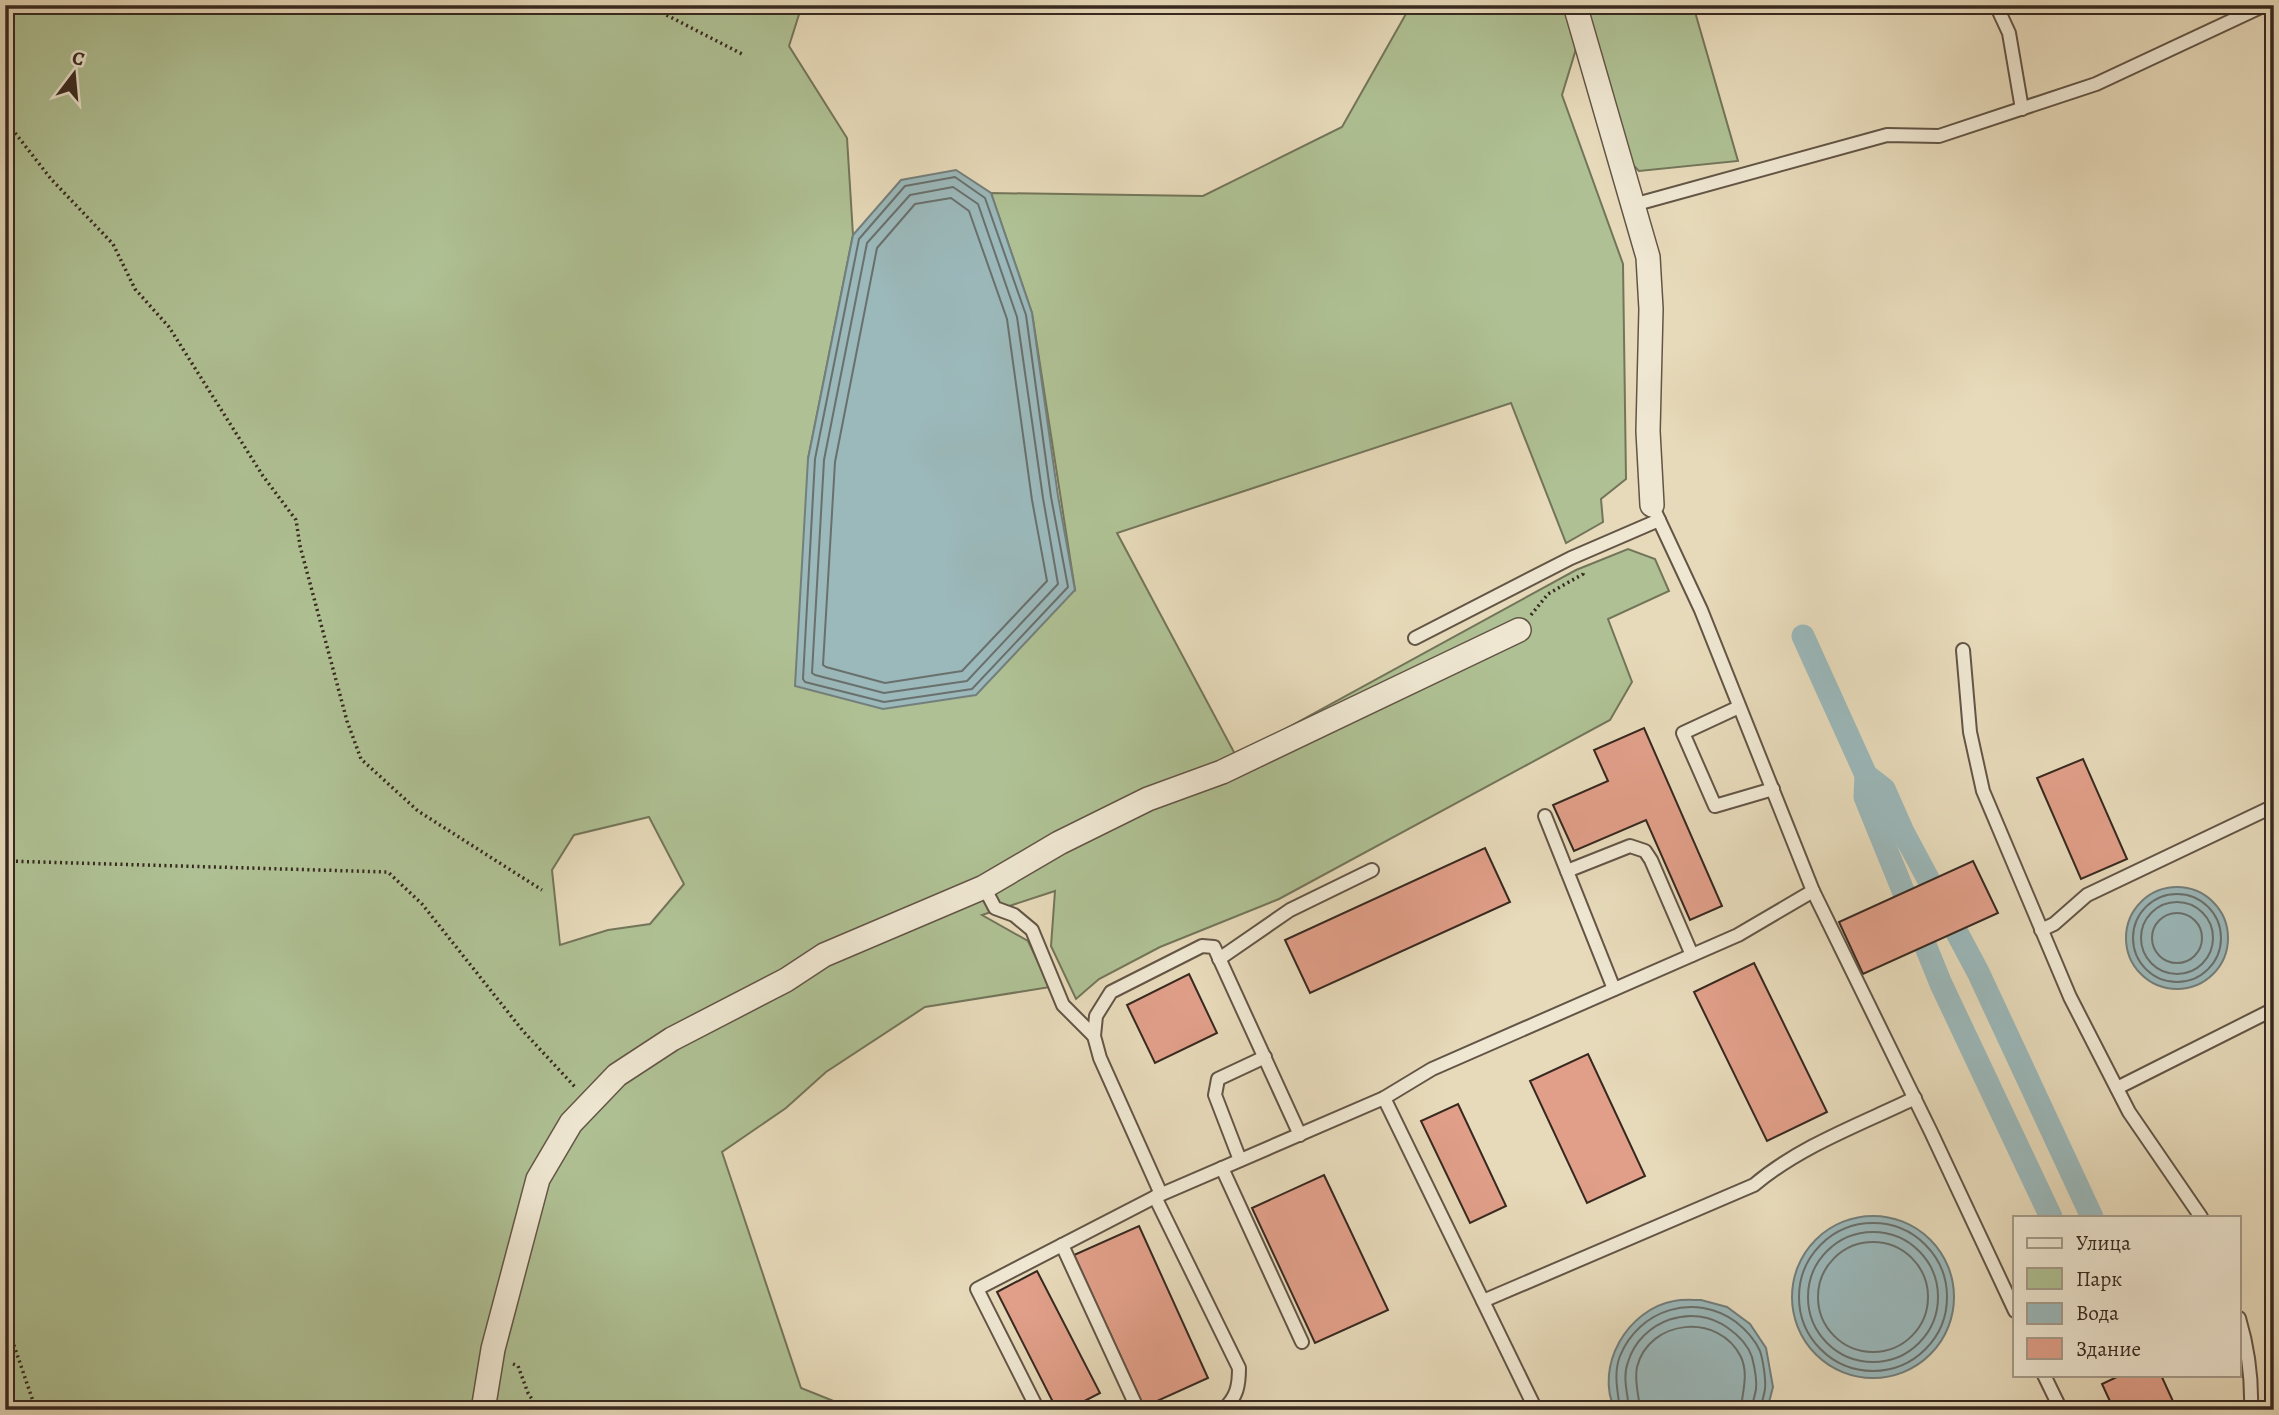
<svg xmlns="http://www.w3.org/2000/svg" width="2279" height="1415" viewBox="0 0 2279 1415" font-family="Alegreya,serif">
<rect width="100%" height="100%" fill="#e7daba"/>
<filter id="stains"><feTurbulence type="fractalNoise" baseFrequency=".00286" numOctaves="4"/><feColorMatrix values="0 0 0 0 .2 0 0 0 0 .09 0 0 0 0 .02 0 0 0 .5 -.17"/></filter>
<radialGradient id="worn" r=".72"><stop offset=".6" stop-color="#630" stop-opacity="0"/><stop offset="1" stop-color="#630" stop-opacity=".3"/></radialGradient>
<!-- green -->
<g fill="#afc194" stroke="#73755a" stroke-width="2" fill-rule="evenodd">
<path d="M 5,5 L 802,5 L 789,46 L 847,138 L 853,235 L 808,459 L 1075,590 L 1032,313 L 991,193 L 1203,196 L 1342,127 L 1411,5 L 1564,5 L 1576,49 L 1562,95 L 1623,264 L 1626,479 L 1601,499 L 1603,522 L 1566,543 L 1511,403 L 1117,533 L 1236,756 L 1576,570 L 1628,549 L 1655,559 L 1669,591 L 1608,619 L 1632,682 L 1610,720 L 1279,899 L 1160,947 L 1099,979 L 1076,999 L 1051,946 L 1055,891 L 982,915 L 1028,941 L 1050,987 L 925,1007 L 826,1072 L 786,1108 L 722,1152 L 801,1388 L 856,1410 L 5,1410 ZM 649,817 L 684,884 L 650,924 L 608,930 L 560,945 L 552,870 L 574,835 Z"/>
<polygon points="1585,5 1693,5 1738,161 1639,171 1623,155"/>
</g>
<!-- water -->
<g fill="#9bb8ba" stroke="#737f7c" stroke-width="2">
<polygon points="956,170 991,193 1032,313 1058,496 1075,590 976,695 883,709 795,686 808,459 853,235 901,180"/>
<circle cx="2177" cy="938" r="51"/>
<circle cx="1873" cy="1297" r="81"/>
<path d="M 1701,1300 L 1727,1307 L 1750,1324 L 1766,1348 L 1773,1387 L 1767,1410 L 1615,1410 C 1594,1366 1628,1309 1674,1301 C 1683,1299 1693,1300 1701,1300 Z"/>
</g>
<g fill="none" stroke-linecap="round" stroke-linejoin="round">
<!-- shore -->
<g stroke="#69706d" stroke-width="2">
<polygon points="955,177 985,198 1026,315 1051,497 1068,587 972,689 884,702 805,682 803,679 815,459 859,239 905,186"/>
<polygon points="953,187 978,204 1017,317 1043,498 1058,584 967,681 884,693 815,675 812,673 824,460 867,243 910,195"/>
<polygon points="951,198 969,211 1007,319 1032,500 1047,581 962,671 885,683 826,667 823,665 835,462 877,248 915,204"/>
<circle cx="2177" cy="938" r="44"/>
<circle cx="2177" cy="938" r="36"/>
<circle cx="2177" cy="938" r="25"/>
<circle cx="1873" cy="1297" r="74"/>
<circle cx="1873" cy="1297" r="65"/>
<circle cx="1873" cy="1297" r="55"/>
<path d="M 1620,1410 C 1618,1392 1613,1374 1620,1356 C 1639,1309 1695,1292 1736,1322 C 1745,1329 1755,1340 1760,1351 C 1763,1360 1766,1379 1765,1389 C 1764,1396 1761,1403 1761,1410"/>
<path d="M 1629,1410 C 1628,1393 1622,1378 1628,1362 C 1641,1320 1693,1302 1728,1328 C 1738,1335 1748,1345 1752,1357 C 1754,1365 1757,1380 1756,1389 C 1755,1396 1752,1402 1752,1410"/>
<path d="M 1640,1410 C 1639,1395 1634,1382 1637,1367 C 1649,1319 1719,1312 1741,1357 C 1749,1375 1742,1392 1741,1410"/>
</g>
<!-- canal -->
<g stroke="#9bb8ba" stroke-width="23">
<polyline points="1803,636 1866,775 1884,789 1903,832 1978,972 2092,1217"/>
<polyline points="1866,775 1865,797 1941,984 2051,1217"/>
</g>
</g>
<!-- building -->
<g fill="#e19f89" stroke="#372920" stroke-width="2">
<polygon points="1644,728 1722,906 1690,920 1646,820 1574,851 1553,805 1608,781 1594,750"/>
<polygon points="2083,759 2127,859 2081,879 2037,778"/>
<polygon points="1485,848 1510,902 1310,993 1285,940"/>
<polygon points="1973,861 1998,913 1863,974 1839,922"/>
<polygon points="1754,963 1827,1112 1767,1141 1694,992"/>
<polygon points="1189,974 1217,1033 1155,1063 1127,1005"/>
<polygon points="1588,1054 1645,1176 1587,1203 1530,1081"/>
<polygon points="1458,1104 1506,1206 1470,1223 1421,1121"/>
<polygon points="1324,1175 1388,1310 1315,1343 1252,1208"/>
<polygon points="1139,1226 1208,1378 1144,1407 1074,1255"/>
<polygon points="1037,1271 1100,1393 1067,1410 1057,1410 997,1292"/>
<polygon points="2121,1375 2161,1375 2177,1410 2114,1410 2102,1384"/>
</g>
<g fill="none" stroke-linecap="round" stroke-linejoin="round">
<defs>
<g id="service">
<polyline points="1996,5 2009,33 2022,109"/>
<polyline points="1633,205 1887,135 1939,136 2096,84 2265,5"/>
<polyline points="1652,505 1701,610 1813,891 1931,1132 2015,1311"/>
<polyline points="1415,638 1571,558 1659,520"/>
<polyline points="1963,650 1970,732 1983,791 2070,997 2129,1112 2201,1217"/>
<polyline points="1739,707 1683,733 1715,806 1773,789"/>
<polyline points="1545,816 1614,989"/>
<polyline points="1567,871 1630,846 1645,851 1651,860 1692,955"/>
<polyline points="984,887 995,908 1014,915 1032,930 1063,1005 1094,1036"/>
<polyline points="2041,930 2054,924 2087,895 2274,806"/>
<polyline points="1219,959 1290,910 1372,870"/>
<polyline points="2117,1088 2274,1009"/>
<polyline points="1384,1098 1536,1410"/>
<polyline points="1240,1160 1215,1095 1218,1079 1265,1057"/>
<polyline points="1222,1168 1302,1342"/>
<polyline points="1161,1194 1100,1058 1094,1036 1096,1016 1111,992 1202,946 1214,947 1300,1135"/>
<path d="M 1155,1197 L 1239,1368 C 1239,1386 1237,1397 1223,1410"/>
<polyline points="1062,1245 1138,1410"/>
<path d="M 1483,1301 L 1754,1185 C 1800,1146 1861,1124 1915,1098"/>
<path d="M 2239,1318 C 2248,1348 2252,1379 2251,1410"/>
<polyline points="2044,1375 2061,1410"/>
<polyline points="1038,1410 977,1289 1155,1197 1384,1098 1432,1069 1738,935 1813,891"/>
</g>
<g id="minor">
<polyline points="1575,5 1648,257 1651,309 1648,431 1652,505"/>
<polyline points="483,1410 493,1349 538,1179 571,1123 617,1075 672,1039 786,980 824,955 984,887 1059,843 1148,799 1222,772 1519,630"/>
</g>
</defs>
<!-- service casing -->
<use href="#service" stroke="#635546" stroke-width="16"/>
<!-- minor casing -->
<use href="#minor" stroke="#635546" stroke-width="26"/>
<!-- path -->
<g stroke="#372920" stroke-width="3.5" stroke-dasharray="2 3.5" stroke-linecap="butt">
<polyline points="647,5 742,54"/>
<polyline points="5,120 51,179 113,244 135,289 169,327 263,476 296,520 300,546 347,721 361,759 418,811 542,890"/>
<polyline points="1531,615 1548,594 1583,574 1583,571"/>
<polyline points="5,861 388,872 422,904 523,1031 576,1088"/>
<polyline points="5,1319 36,1410"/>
<polyline points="513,1364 518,1366 528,1393 539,1410"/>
</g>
<!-- service -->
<use href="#service" stroke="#efe7d2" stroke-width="12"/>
<!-- minor -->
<use href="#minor" stroke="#efe7d2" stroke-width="23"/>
</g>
<!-- margin -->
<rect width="2279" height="1415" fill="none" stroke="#e7daba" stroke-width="28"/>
<rect x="7" y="7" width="2265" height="1401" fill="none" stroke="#372920" stroke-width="3.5"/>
<rect x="14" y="14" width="2251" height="1387" fill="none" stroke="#372920" stroke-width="2"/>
<!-- legend -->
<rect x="2013" y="1216" width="228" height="161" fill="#efe7d2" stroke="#a59b8b" stroke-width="2"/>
<rect x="2027" y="1238" width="35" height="10" fill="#efe7d2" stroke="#a59b8b" stroke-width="2"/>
<text x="2076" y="1250" font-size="21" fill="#372920">Улица</text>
<rect x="2027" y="1268" width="35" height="21" fill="#afc194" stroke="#a59b8b" stroke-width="2"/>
<text x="2076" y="1286" font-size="21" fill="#372920">Парк</text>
<rect x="2027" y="1303" width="35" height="21" fill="#9bb8ba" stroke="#a59b8b" stroke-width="2"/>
<text x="2076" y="1320" font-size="21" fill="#372920">Вода</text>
<rect x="2027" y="1338" width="35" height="21" fill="#e19f89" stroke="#a59b8b" stroke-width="2"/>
<text x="2076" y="1356" font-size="21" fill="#372920">Здание</text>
<!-- north arrow -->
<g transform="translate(74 74) rotate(16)" stroke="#efe7d2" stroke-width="5" paint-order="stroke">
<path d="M0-5L12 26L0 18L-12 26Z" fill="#372920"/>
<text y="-10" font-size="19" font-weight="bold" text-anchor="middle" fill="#372920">С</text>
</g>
<rect width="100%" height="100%" filter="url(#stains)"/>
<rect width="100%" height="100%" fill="url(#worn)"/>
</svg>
